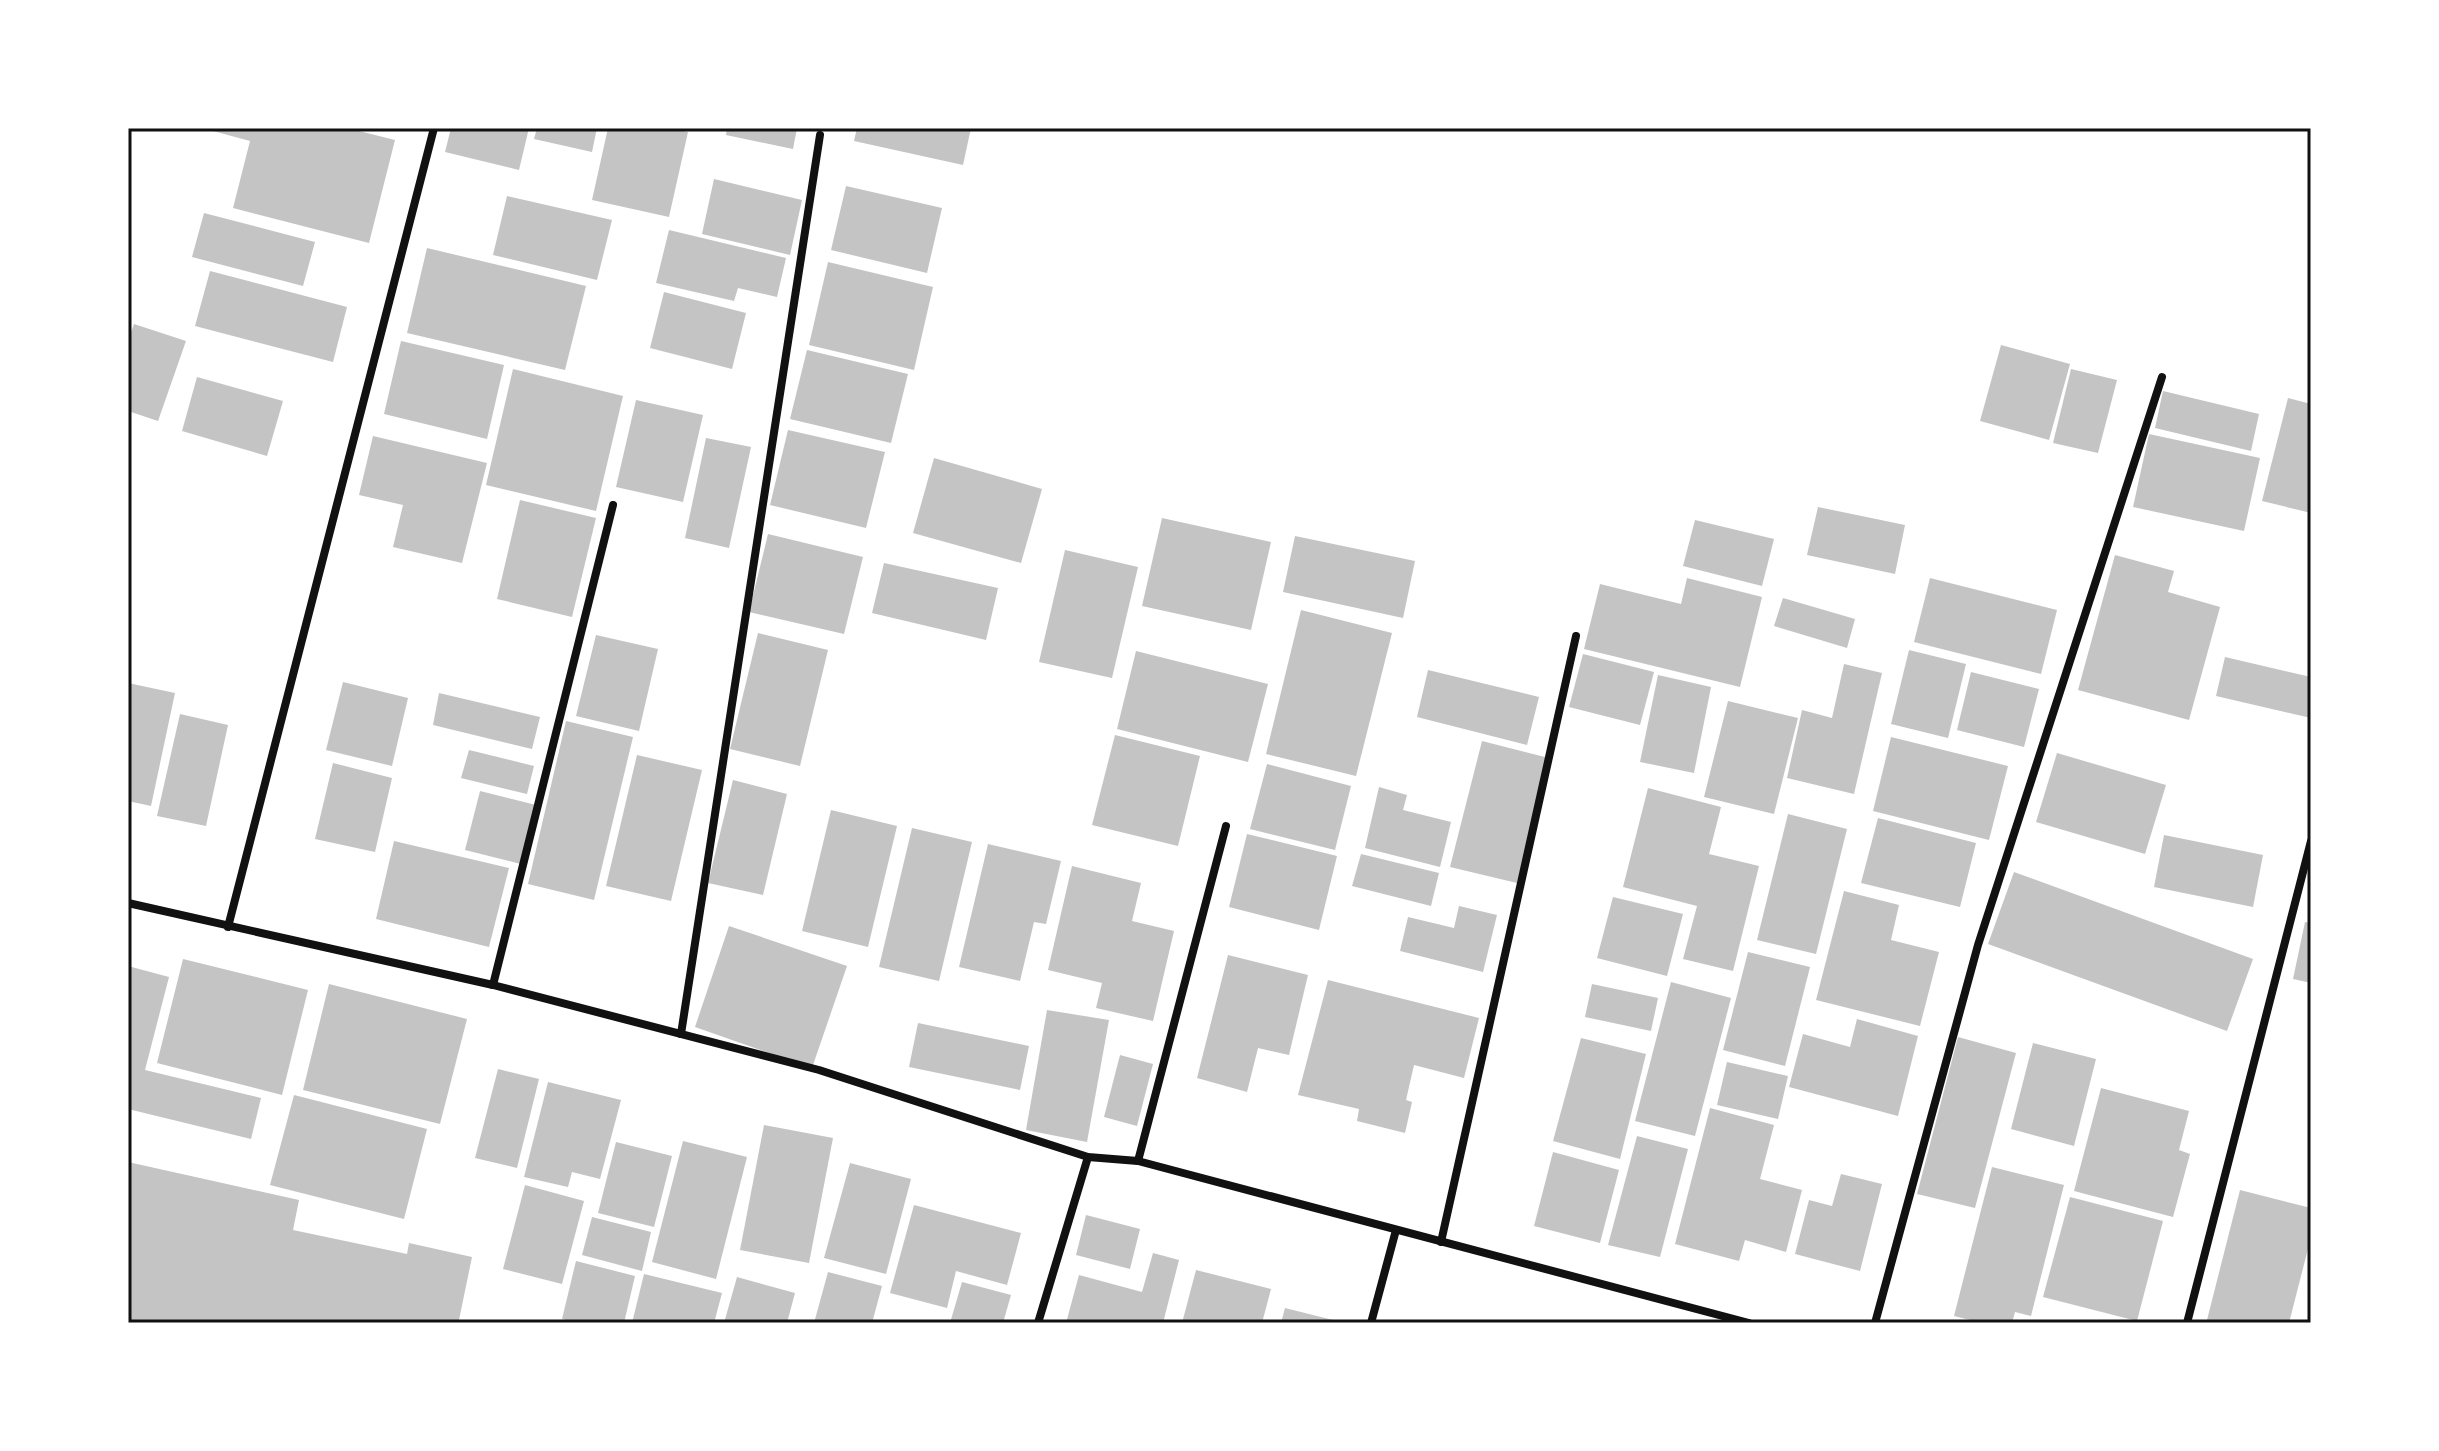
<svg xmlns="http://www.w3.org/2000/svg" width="2439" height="1451" viewBox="0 0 2439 1451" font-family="Montserrat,sans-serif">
<rect width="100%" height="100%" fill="#fff"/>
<!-- building -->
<g fill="#c4c4c4">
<polygon points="202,128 347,128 395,140 369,243 233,208 250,141"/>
<polygon points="451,128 529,128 519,170 445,152"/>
<polygon points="537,128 597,128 592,152 534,139"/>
<polygon points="608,128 671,128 688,132 669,217 592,200"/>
<polygon points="727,128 797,128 793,149 726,135"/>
<polygon points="857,128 971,128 963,165 854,141"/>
<polygon points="714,179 802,200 790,255 702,234"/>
<polygon points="846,186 942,208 927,273 831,250"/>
<polygon points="507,196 612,220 597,280 493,255"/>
<polygon points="204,213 315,242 303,286 192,257"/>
<polygon points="669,230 786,258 777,297 738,288 734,301 656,283"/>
<polygon points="427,248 586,286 565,370 407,333"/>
<polygon points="828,262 933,287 914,370 809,345"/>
<polygon points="210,271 347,307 333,362 195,326"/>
<polygon points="664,292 746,313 732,369 650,348"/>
<polygon points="134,324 186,341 158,421 128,411 128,341"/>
<polygon points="401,341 504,365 487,439 384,414"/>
<polygon points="2001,345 2070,364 2049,440 1980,421"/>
<polygon points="807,350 908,374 891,443 790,419"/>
<polygon points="513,369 623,396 596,511 486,485"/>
<polygon points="2071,369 2117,380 2098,453 2053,443"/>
<polygon points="197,377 283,401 267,456 182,431"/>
<polygon points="2163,391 2259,414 2251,451 2155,428"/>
<polygon points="2288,398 2311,404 2311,513 2262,501"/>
<polygon points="636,400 703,415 683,502 616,487"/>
<polygon points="788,430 885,452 866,528 770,505"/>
<polygon points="2149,434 2260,458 2244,531 2133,507"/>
<polygon points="373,436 487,463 462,563 393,547 403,505 359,495"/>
<polygon points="706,438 751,447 729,548 685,538"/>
<polygon points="934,458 1042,489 1021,563 913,533"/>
<polygon points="520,500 596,518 572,617 497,599"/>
<polygon points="1818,507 1905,525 1895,574 1807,555"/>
<polygon points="1162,518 1271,542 1251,630 1142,606"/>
<polygon points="1695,520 1774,539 1762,586 1683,566"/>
<polygon points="768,534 863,557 844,634 749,612"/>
<polygon points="1295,536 1415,561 1403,618 1283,592"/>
<polygon points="1065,550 1138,567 1112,678 1039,662"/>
<polygon points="2115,555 2174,571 2168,592 2220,607 2189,720 2078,690"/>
<polygon points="884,563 998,588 986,640 872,613"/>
<polygon points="1687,578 1762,597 1740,687 1584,649 1600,584 1681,604"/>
<polygon points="1930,578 2057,610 2041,674 1914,642"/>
<polygon points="1783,598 1855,619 1847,648 1774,626"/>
<polygon points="1301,610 1392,633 1356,776 1266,754"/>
<polygon points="758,633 828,650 800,766 730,749"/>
<polygon points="596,635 658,649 639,731 576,716"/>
<polygon points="1909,650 1966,664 1948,738 1891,724"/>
<polygon points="1136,651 1268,684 1248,762 1117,729"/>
<polygon points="1583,654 1654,672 1640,725 1569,707"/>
<polygon points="2225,657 2311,677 2311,718 2216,696"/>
<polygon points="1844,664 1882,673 1854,794 1787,778 1802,710 1832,718"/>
<polygon points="1428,670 1539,697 1527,745 1417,717"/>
<polygon points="1971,672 2039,689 2024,747 1957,730"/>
<polygon points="1658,675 1711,687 1694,773 1640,762"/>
<polygon points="343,682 408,698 392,766 326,750"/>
<polygon points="128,683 175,693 151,806 128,801"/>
<polygon points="439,693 540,717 532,749 433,725"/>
<polygon points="1728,701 1798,718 1774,814 1704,797"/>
<polygon points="180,714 228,725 206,826 157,816"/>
<polygon points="566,721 633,737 594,900 528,884"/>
<polygon points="1115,735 1200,756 1178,846 1092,825"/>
<polygon points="1891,737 2008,766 1989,840 1873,811"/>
<polygon points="1482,741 1549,758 1517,883 1450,867"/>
<polygon points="469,750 534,766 527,794 461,778"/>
<polygon points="2057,753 2166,785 2145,854 2036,822"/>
<polygon points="637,755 702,770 671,901 606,886"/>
<polygon points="333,763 392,778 375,852 315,839"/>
<polygon points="1267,764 1351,786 1335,850 1250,829"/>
<polygon points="733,780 787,794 763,895 708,883"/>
<polygon points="1379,787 1407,795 1403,810 1451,822 1440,867 1365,848"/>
<polygon points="1648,788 1721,807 1709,854 1759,866 1733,971 1683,959 1697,906 1623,887"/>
<polygon points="480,791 536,805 521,864 465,850"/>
<polygon points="831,810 897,826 868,947 802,931"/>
<polygon points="1788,814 1847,829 1816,954 1757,940"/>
<polygon points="1878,818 1976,843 1960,907 1861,883"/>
<polygon points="912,828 972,842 939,981 879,967"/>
<polygon points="1247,834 1337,856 1319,930 1229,907"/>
<polygon points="2164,835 2263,855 2253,907 2154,887"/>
<polygon points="394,841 509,868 489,947 376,919"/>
<polygon points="988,844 1061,861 1046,924 1034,922 1020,981 959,967"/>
<polygon points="1361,854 1439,873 1431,906 1352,886"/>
<polygon points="1072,866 1141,883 1132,921 1174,931 1153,1021 1096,1008 1102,983 1048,970"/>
<polygon points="2014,872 2253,959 2227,1031 1988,944"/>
<polygon points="1844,891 1899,905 1891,940 1939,952 1920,1026 1816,1000"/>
<polygon points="1613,897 1683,914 1667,976 1597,958"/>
<polygon points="1459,906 1497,915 1483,972 1400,951 1408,917 1454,928"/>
<polygon points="2305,922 2311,923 2311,983 2293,979"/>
<polygon points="729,926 847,966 812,1068 695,1027"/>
<polygon points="1748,952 1810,967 1785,1066 1723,1050"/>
<polygon points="1228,955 1308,975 1289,1055 1258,1048 1247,1092 1197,1078"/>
<polygon points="183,959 308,990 282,1095 157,1063"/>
<polygon points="128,966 169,977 145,1070 261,1098 251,1139 128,1109"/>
<polygon points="1328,980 1479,1018 1464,1078 1414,1065 1406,1100 1412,1102 1405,1133 1357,1121 1359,1109 1298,1095"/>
<polygon points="1671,982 1731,998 1695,1136 1635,1121"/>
<polygon points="329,984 467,1019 440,1124 303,1090"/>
<polygon points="1592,984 1658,998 1651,1031 1585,1017"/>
<polygon points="1047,1010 1109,1020 1087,1142 1026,1130"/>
<polygon points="1857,1019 1918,1036 1898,1116 1789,1087 1803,1034 1850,1047"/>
<polygon points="918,1023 1029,1046 1020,1090 909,1067"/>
<polygon points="1958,1037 2016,1053 1975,1208 1917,1194"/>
<polygon points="1581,1038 1646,1054 1620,1159 1553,1141"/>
<polygon points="2033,1043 2096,1059 2074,1146 2011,1129"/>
<polygon points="1120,1055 1153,1064 1137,1126 1104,1117"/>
<polygon points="1727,1062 1788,1076 1778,1119 1717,1105"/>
<polygon points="498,1069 539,1079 517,1168 475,1158"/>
<polygon points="548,1082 621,1100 600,1179 572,1172 568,1187 524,1177"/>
<polygon points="2101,1088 2189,1111 2179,1150 2190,1154 2173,1217 2074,1191"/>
<polygon points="294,1095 427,1129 404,1219 270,1185"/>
<polygon points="1710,1108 1774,1125 1760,1179 1802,1190 1786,1252 1745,1240 1739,1261 1675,1244"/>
<polygon points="764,1125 833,1138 809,1263 740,1250"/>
<polygon points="1637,1136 1688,1149 1660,1257 1608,1245"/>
<polygon points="683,1141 747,1157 716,1279 652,1262"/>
<polygon points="616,1142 672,1156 654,1227 598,1213"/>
<polygon points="1553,1152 1619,1170 1600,1243 1534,1226"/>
<polygon points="128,1162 299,1200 293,1230 407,1254 409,1243 472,1257 459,1320 466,1323 128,1323"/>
<polygon points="850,1163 911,1179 886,1274 824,1258"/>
<polygon points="1992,1167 2064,1185 2031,1316 2015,1312 2012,1323 1982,1323 1954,1316"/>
<polygon points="1841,1174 1882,1184 1860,1271 1795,1254 1809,1200 1832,1206"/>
<polygon points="525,1185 584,1201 562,1284 503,1269"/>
<polygon points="2240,1190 2311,1208 2311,1237 2289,1323 2217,1323 2207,1320"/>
<polygon points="2070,1197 2163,1221 2137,1321 2043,1297"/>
<polygon points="914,1205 1021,1233 1007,1285 956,1271 947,1308 890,1293"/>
<polygon points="1086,1215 1140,1229 1130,1269 1076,1255"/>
<polygon points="592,1217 651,1232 642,1271 582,1255"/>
<polygon points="1153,1253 1179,1260 1163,1323 1066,1323 1079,1275 1142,1292"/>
<polygon points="576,1261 635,1276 624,1323 579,1323 562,1319"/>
<polygon points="1196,1270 1271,1289 1262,1323 1182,1323"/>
<polygon points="828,1272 882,1286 872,1323 814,1323"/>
<polygon points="644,1274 722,1293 714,1323 632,1323"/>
<polygon points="737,1277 795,1293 787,1323 724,1323"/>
<polygon points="962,1282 1011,1295 1003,1323 950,1323"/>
<polygon points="1285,1308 1341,1322 1341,1323 1281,1323"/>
</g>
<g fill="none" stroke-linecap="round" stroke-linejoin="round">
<!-- minor -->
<g stroke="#111" stroke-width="8">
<polyline points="128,903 493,985 819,1070 1088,1157 1138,1161 1749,1323"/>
<polyline points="228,927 434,128"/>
<polyline points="493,985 613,505"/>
<polyline points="681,1034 820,135"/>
<polyline points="1138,1161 1226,826"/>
<polyline points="1441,1242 1576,636"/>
<polyline points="1038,1323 1088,1157"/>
<polyline points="1371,1323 1396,1230"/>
<polyline points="1875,1323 1978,945 2162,377"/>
<polyline points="2187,1323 2311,841"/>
</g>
</g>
<!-- border -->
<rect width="2439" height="1451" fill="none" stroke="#ffffff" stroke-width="260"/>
<rect x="130" y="130" width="2179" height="1191" fill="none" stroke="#111" stroke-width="3"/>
</svg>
